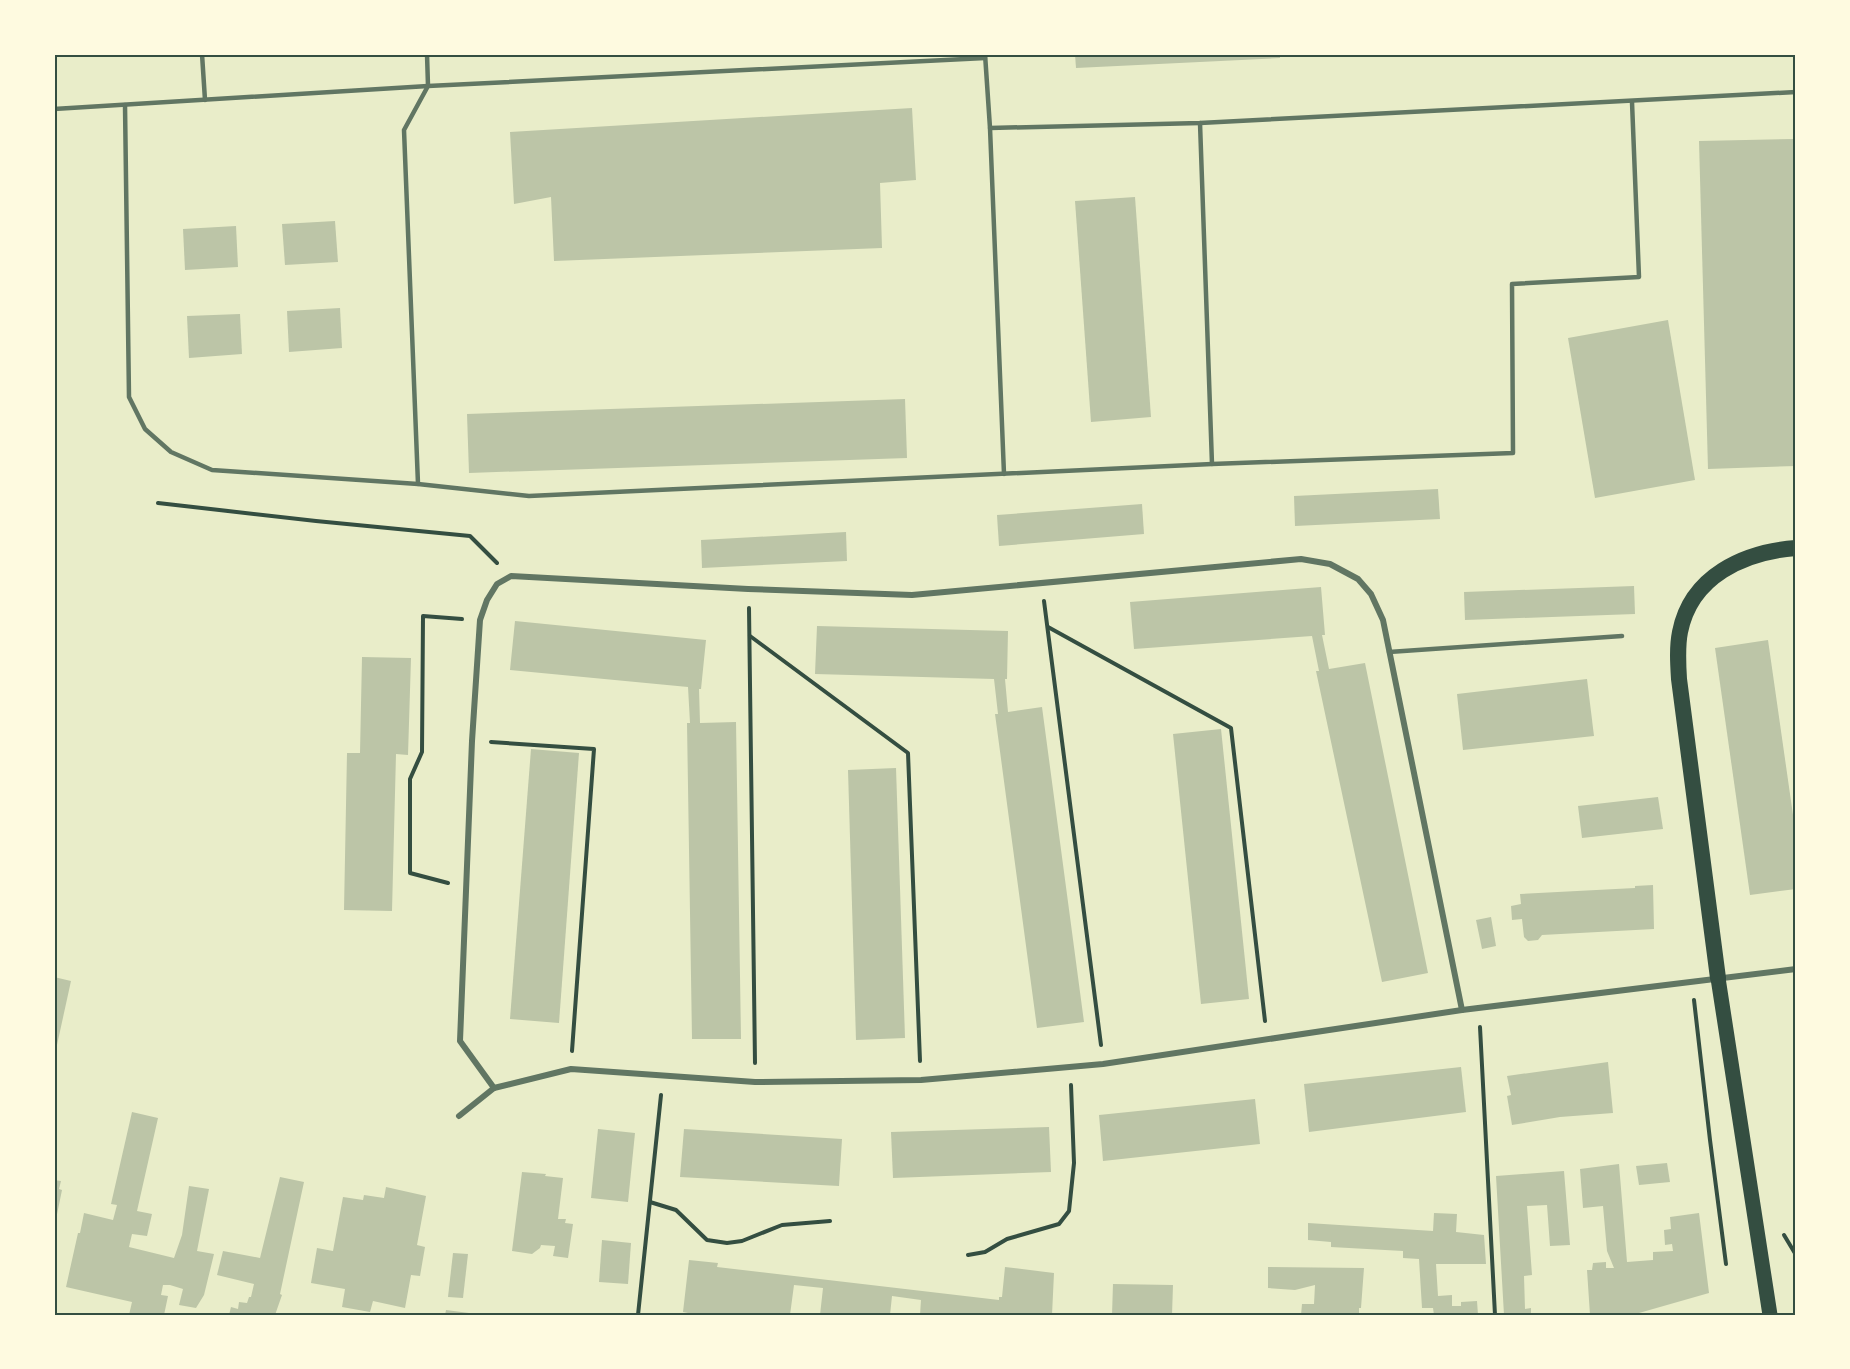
<svg xmlns="http://www.w3.org/2000/svg" width="1850" height="1369" viewBox="0 0 1850 1369" font-family="'Libre Baskerville',serif">
<rect width="100%" height="100%" fill="#e9edc9"/>
<!-- building -->
<g fill="#bcc5a7">
<polygon points="1075,54 1280,54 1280,58 1076,68"/>
<polygon points="912,108 916,180 880,183 882,248 554,261 551,197 514,204 510,132"/>
<polygon points="1794,139 1796,212 1796,466 1708,469 1699,141"/>
<polygon points="1135,197 1151,417 1091,422 1075,201"/>
<polygon points="335,221 338,262 285,265 282,224"/>
<polygon points="236,226 238,267 185,270 183,229"/>
<polygon points="340,308 342,348 289,352 287,311"/>
<polygon points="240,314 242,354 189,358 187,316"/>
<polygon points="1668,320 1695,480 1595,498 1568,338"/>
<polygon points="905,399 907,458 469,473 467,414"/>
<polygon points="1438,489 1440,519 1295,526 1294,496"/>
<polygon points="1142,504 1144,534 999,546 997,515"/>
<polygon points="846,532 847,561 702,568 701,540"/>
<polygon points="1634,586 1635,614 1465,620 1464,592"/>
<polygon points="1321,587 1325,635 1322,635 1329,669 1365,663 1428,973 1382,982 1316,671 1319,671 1312,636 1134,649 1130,602"/>
<polygon points="515,621 706,640 701,689 699,689 700,723 736,722 741,1039 692,1039 687,723 690,723 688,687 510,670"/>
<polygon points="817,626 1008,631 1007,679 1005,679 1008,712 1042,707 1084,1022 1037,1028 995,714 998,714 994,679 815,674"/>
<polygon points="1768,640 1796,836 1796,889 1750,895 1715,648"/>
<polygon points="362,657 411,658 408,755 396,754 392,911 344,910 347,753 360,753"/>
<polygon points="1587,679 1594,736 1463,750 1457,694"/>
<polygon points="1221,729 1249,999 1201,1004 1173,734"/>
<polygon points="531,749 579,753 559,1023 510,1019"/>
<polygon points="896,768 905,1038 856,1040 848,770"/>
<polygon points="1658,797 1663,829 1582,838 1578,806"/>
<polygon points="1653,885 1654,929 1542,935 1538,940 1528,941 1524,937 1522,919 1512,920 1511,906 1521,904 1520,894 1635,888 1635,886"/>
<polygon points="1491,917 1496,946 1482,949 1476,920"/>
<polygon points="54,977 71,981 55,1054 54,1054"/>
<polygon points="1608,1062 1613,1113 1560,1117 1512,1125 1507,1096 1511,1095 1507,1076"/>
<polygon points="1461,1067 1466,1112 1309,1132 1304,1084"/>
<polygon points="1255,1099 1260,1144 1103,1161 1099,1115"/>
<polygon points="132,1112 158,1118 137,1211 152,1214 147,1236 132,1234 129,1247 174,1258 182,1235 189,1186 209,1189 197,1251 214,1254 204,1295 196,1308 179,1305 183,1289 170,1285 163,1285 161,1295 168,1296 164,1315 129,1315 132,1302 66,1287 78,1233 80,1233 84,1213 113,1220 117,1205 111,1204"/>
<polygon points="1049,1127 1051,1172 893,1178 891,1132"/>
<polygon points="598,1129 635,1133 628,1202 591,1198"/>
<polygon points="684,1129 842,1139 839,1186 680,1177"/>
<polygon points="1667,1163 1670,1182 1639,1185 1636,1166"/>
<polygon points="1619,1164 1627,1262 1653,1260 1653,1252 1673,1251 1672,1244 1665,1245 1664,1230 1671,1229 1670,1217 1699,1213 1709,1293 1632,1315 1590,1315 1587,1270 1592,1270 1593,1263 1606,1262 1606,1268 1614,1268 1607,1251 1603,1206 1583,1208 1580,1169"/>
<polygon points="1564,1171 1570,1245 1550,1246 1547,1205 1527,1206 1532,1275 1524,1276 1525,1309 1531,1308 1531,1315 1504,1315 1496,1176"/>
<polygon points="522,1172 546,1174 545,1176 563,1178 558,1219 566,1219 565,1223 573,1224 568,1258 553,1256 555,1246 541,1245 540,1248 532,1254 512,1251"/>
<polygon points="280,1177 304,1182 280,1294 282,1295 275,1315 229,1315 231,1307 238,1309 239,1302 247,1303 249,1297 251,1297 254,1284 217,1275 223,1251 260,1258"/>
<polygon points="54,1180 61,1181 59,1189 62,1190 55,1224"/>
<polygon points="386,1187 426,1196 417,1245 425,1247 420,1276 411,1275 405,1308 373,1301 370,1312 342,1307 345,1289 311,1283 317,1248 333,1251 343,1197 363,1200 364,1195 384,1198"/>
<polygon points="1434,1213 1457,1214 1456,1232 1484,1235 1486,1264 1436,1264 1438,1296 1452,1295 1452,1306 1461,1306 1461,1302 1477,1301 1478,1315 1434,1315 1433,1308 1422,1308 1419,1259 1403,1258 1403,1251 1331,1247 1331,1242 1308,1240 1308,1223 1433,1231"/>
<polygon points="602,1240 631,1243 628,1284 599,1282"/>
<polygon points="453,1253 468,1254 463,1298 448,1297"/>
<polygon points="689,1260 718,1263 717,1267 999,1300 999,1297 1002,1297 1005,1267 1054,1273 1052,1315 920,1315 921,1300 892,1296 890,1315 820,1315 823,1288 794,1285 790,1315 698,1315 683,1312"/>
<polygon points="1268,1267 1364,1268 1361,1308 1359,1308 1359,1315 1301,1315 1302,1304 1314,1304 1315,1285 1295,1290 1268,1288"/>
<polygon points="1113,1284 1173,1285 1172,1315 1112,1315"/>
<polygon points="446,1310 469,1313 469,1315 445,1315"/>
</g>
<g fill="none" stroke-linecap="round" stroke-linejoin="round">
<!-- path -->
<g stroke="#344e41" stroke-width="4">
<polyline points="158,503 316,521 470,536 497,563"/>
<polyline points="1044,601 1101,1045"/>
<polyline points="749,608 755,1063"/>
<polyline points="1048,627 1231,728 1265,1021"/>
<polyline points="750,636 908,753 920,1061"/>
<polyline points="491,742 594,749 572,1051"/>
<polyline points="448,883 410,873 410,779 422,752 423,616 462,619"/>
<polyline points="1694,1000 1710,1140 1726,1264"/>
<polyline points="1480,1027 1495,1315"/>
<polyline points="650,1202 676,1210 707,1240 727,1243 742,1241 782,1225 830,1221"/>
<polyline points="1784,1235 1796,1255"/>
<polyline points="968,1255 985,1252 1007,1239 1059,1224 1069,1211 1074,1163 1071,1085"/>
<polyline points="638,1315 661,1095"/>
</g>
<!-- service -->
<g stroke="#617663" stroke-width="4.5">
<polyline points="202,54 205,100"/>
<polyline points="985,54 990,128 1004,474"/>
<polyline points="125,105 129,397 145,429 171,452 212,470 418,484 529,496 1212,464 1513,453 1512,284 1639,277 1632,102"/>
<polyline points="54,109 428,86 985,58"/>
<polyline points="1200,123 1212,464"/>
<polyline points="990,128 1200,123 1796,92"/>
<polyline points="418,484 404,130 428,86 427,54"/>
<polyline points="1389,652 1622,636"/>
</g>
<!-- minor -->
<g stroke="#617663" stroke-width="6">
<polyline points="494,1088 460,1041 472,741 480,620 487,600 497,584 511,576 748,589 912,595 1301,559 1330,564 1358,579 1371,594 1383,620 1462,1010"/>
<polyline points="459,1116 494,1088 571,1069 755,1082 921,1080 1103,1064 1462,1010 1796,969"/>
</g>
<!-- primary -->
<polyline stroke="#344e41" stroke-width="15" points="1718,978 1770,1315"/>
<!-- trunk -->
<path stroke="#344e41" stroke-width="16" d="M 1718,978 L 1679,679 C 1678,663 1677,647 1680,632 C 1691,576 1744,552 1796,548"/>
</g>
<!-- border -->
<rect width="1850" height="1369" fill="none" stroke="#fefae0" stroke-width="111"/>
<rect x="56" y="56" width="1738" height="1258" fill="none" stroke="#344e41" stroke-width="2"/>
</svg>
